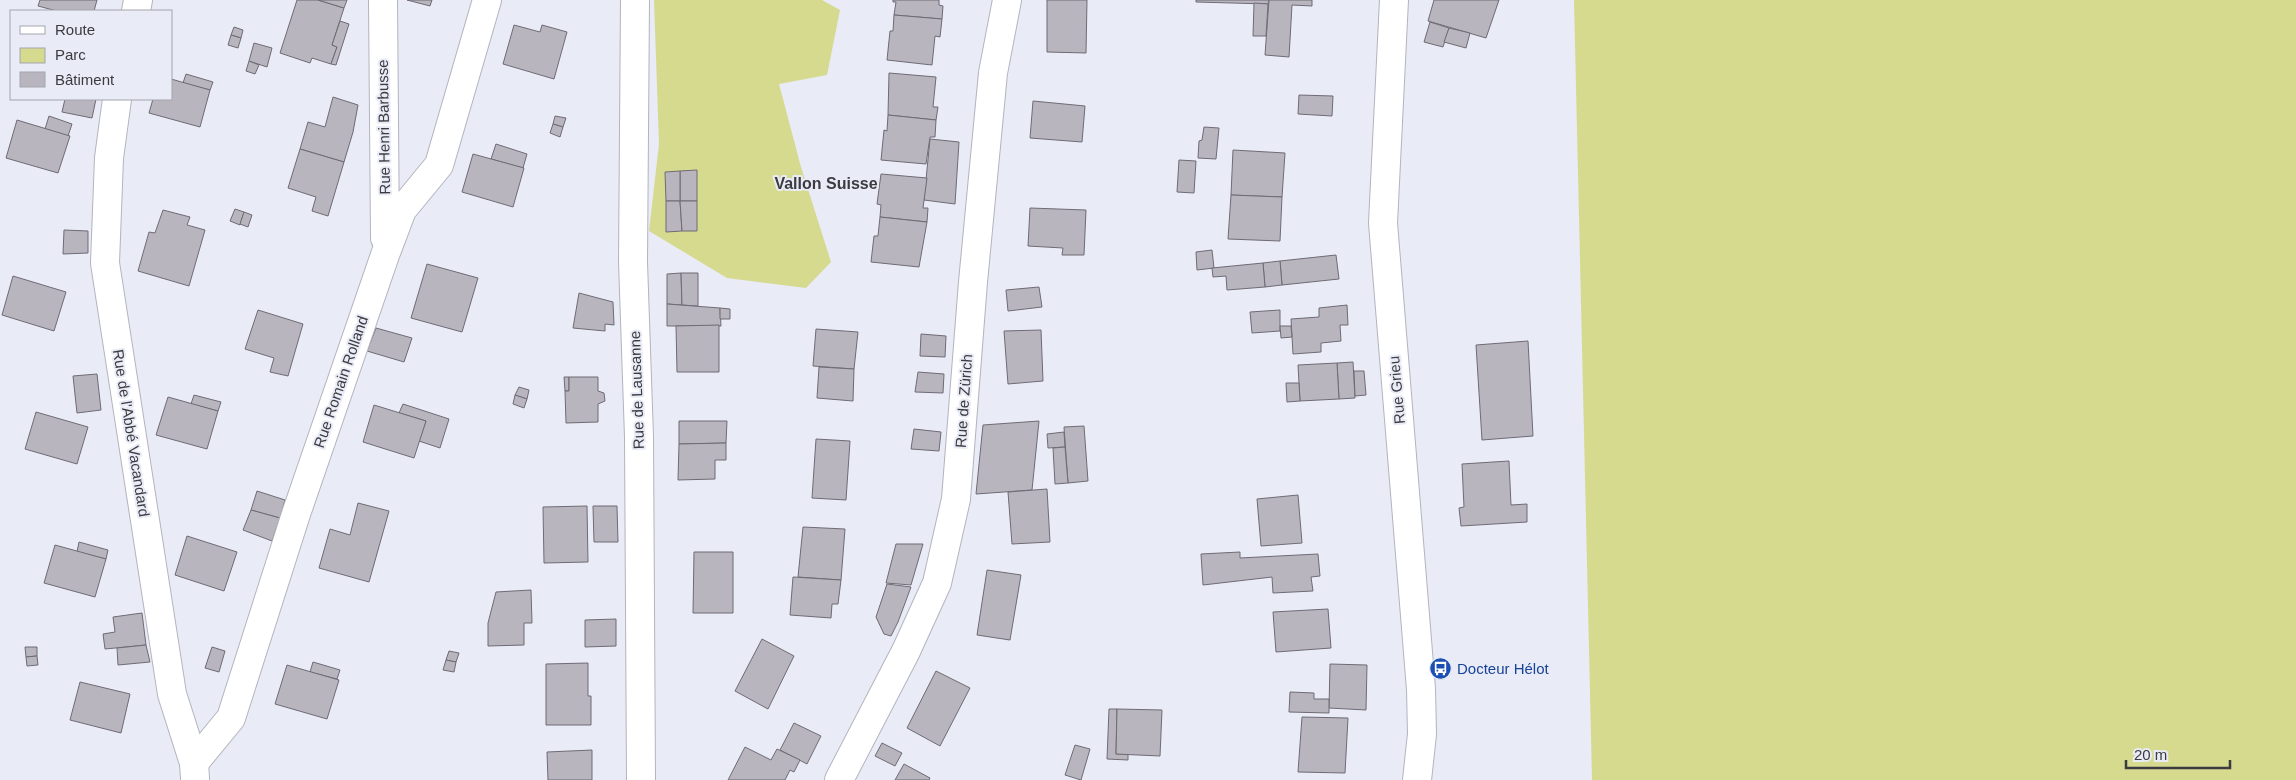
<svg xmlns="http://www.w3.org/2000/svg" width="2296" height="780" viewBox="0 0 2296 780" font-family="Arial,sans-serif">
<rect width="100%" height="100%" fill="#e9ebf6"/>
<!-- green -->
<g fill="#d6da8f">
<polygon points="654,0 822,0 840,10 827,75 779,84 801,167 831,262 806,288 727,278 649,231 659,144"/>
<polygon points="1574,0 2296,0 2296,780 1592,780"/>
</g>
<!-- building -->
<g fill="#b9b5bf" stroke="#6f6b74">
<polygon points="40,0 97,0 94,11 57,11 38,6"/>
<polygon points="297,0 318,0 344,8 332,45 337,47 331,64 312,58 310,63 280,53"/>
<polygon points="318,0 347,0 344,8"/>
<polygon points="407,0 432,0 430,6"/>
<polygon points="893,0 939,0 939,5 943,6 942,19 894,15 896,2 893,2"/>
<polygon points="1047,0 1087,0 1086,53 1047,52"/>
<polygon points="1196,0 1269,0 1268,4 1196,2"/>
<polygon points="1269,0 1312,0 1312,6 1292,5 1289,57 1265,55"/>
<polygon points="1434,0 1499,0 1486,38 1428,21"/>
<polygon points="1254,3 1268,4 1266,36 1253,36"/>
<polygon points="894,15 942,19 940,37 935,36 932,65 887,60 890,31 893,31"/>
<polygon points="340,21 349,24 336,65 331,64 337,47 332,45"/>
<polygon points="1430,22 1449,28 1443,47 1424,42"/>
<polygon points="514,25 540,32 542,25 567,32 554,79 503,64"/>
<polygon points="234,27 243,30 241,38 231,35"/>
<polygon points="1449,28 1470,33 1466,48 1444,42"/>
<polygon points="231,35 241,38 238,48 228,45"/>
<polygon points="254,43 272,48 267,67 249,61"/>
<polygon points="249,61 259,65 255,74 246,71"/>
<polygon points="889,73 936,77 933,107 938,107 936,120 888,115"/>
<polygon points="186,74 213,82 210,90 183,83"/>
<polygon points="171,79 210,90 200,127 149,113 153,99 171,99"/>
<polygon points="1299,95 1333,96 1332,116 1298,114"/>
<polygon points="333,97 358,105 353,132 344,162 300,149 308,122 325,127"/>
<polygon points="65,99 96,99 92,118 62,112"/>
<polygon points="1033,101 1085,106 1082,142 1030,138"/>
<polygon points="888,115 936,120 935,137 930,137 926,164 881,160 884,130 887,131"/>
<polygon points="49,116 72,124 68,136 45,129"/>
<polygon points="555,116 566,118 563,127 553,124"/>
<polygon points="17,120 70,136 58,173 6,158"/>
<polygon points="553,124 563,127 560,137 550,133"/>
<polygon points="1204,127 1219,128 1216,159 1198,158 1199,141 1202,140"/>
<polygon points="930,139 959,142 955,204 924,200"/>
<polygon points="496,144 527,154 523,168 491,159"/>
<polygon points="300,149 344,162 328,216 312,211 316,197 288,188"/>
<polygon points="1233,150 1285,153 1282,197 1231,195"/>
<polygon points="473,154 524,168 513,207 462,192"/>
<polygon points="1179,160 1196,161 1194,193 1177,192"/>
<polygon points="697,170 697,201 680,201 680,171"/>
<polygon points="680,171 680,201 666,201 665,172"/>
<polygon points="881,174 927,178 923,208 928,208 927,222 880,217 881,205 877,204"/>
<polygon points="1231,195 1282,197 1280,241 1228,239"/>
<polygon points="666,201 680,201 682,231 666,232"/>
<polygon points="680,201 697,201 697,231 682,231"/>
<polygon points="1030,208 1086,210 1084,255 1062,255 1063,248 1028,246"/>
<polygon points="235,209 244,212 240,225 230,221"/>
<polygon points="163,210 190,217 187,225 205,230 189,286 138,271 149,232 155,233"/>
<polygon points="244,212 252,215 248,227 240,224"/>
<polygon points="880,217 927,222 919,267 871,262 874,236 878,236"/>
<polygon points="64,230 88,231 88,253 63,254"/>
<polygon points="1212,250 1214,268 1197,270 1196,252"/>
<polygon points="1336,255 1339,279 1282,285 1280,261"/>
<polygon points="1280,261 1282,285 1265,287 1263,263"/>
<polygon points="1263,263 1265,287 1227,290 1226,276 1213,277 1212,268"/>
<polygon points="427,264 478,278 462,332 411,318"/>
<polygon points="681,273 682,305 667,304 667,274"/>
<polygon points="681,273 698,273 698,306 682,305"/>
<polygon points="13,276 66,292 54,331 2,315"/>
<polygon points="1039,287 1042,307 1008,311 1006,290"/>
<polygon points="579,293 613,302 614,325 605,324 605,331 573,328"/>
<polygon points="667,304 720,308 721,326 667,326"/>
<polygon points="1347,305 1348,325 1340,325 1341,341 1321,343 1321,352 1293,354 1291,319 1319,317 1319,308"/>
<polygon points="720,308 730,309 730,319 720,319"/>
<polygon points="258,310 303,324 288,376 270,372 274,358 245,349"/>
<polygon points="1280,310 1280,331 1252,333 1250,312"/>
<polygon points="719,325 719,372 677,372 676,326"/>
<polygon points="1280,326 1291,326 1292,337 1281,338"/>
<polygon points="376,328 412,338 404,362 367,351"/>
<polygon points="816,329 858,332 854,369 813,366"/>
<polygon points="1041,330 1043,381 1008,384 1004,331"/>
<polygon points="921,334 946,336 945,357 920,356"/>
<polygon points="1528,341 1533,436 1482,440 1476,345"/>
<polygon points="1353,362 1355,398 1339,399 1337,363"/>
<polygon points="1337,363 1339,399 1300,401 1298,365"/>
<polygon points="819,367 854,369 853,401 817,398"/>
<polygon points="1354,371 1364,371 1366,395 1355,396"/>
<polygon points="918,372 944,374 943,393 915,392"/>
<polygon points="97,374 101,410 77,413 73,376"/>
<polygon points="564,377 569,377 569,391 565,391"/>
<polygon points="569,377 598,377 598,391 604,393 605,401 598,404 598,422 566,423 565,391 569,391"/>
<polygon points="1286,383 1299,383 1300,401 1287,402"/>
<polygon points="519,387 529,390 527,399 515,395"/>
<polygon points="194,395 221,402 218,411 191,404"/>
<polygon points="515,395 527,399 524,408 513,404"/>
<polygon points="168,397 218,411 207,449 156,435"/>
<polygon points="403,404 449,419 440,448 419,441 426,421 399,413"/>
<polygon points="374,405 426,421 414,458 363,442"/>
<polygon points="36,412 88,427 77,464 25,449"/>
<polygon points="679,421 727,421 726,443 679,444"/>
<polygon points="1039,421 1032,490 976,494 983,425"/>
<polygon points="1084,426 1088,481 1068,483 1064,427"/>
<polygon points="914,429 941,432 939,451 911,449"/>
<polygon points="1064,432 1065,447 1048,448 1047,434"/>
<polygon points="816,439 850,441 846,500 812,498"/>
<polygon points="726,443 726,460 715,460 715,479 678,480 679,444"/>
<polygon points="1065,447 1068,483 1055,484 1053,448"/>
<polygon points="1509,461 1511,505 1527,504 1527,522 1461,526 1459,508 1464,507 1462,464"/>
<polygon points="1047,489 1050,542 1012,544 1008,492"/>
<polygon points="257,491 285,500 280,518 251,510"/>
<polygon points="1298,495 1302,543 1261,546 1257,499"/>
<polygon points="358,503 389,511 369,582 319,568 330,529 350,535"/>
<polygon points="587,506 588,562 544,563 543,507"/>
<polygon points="593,506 617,506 618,542 594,542"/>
<polygon points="251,510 280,518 272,541 243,530"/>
<polygon points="803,527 845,529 841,580 798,577"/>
<polygon points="187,536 237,552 224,591 175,575"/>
<polygon points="79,542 108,550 106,559 77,552"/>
<polygon points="896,544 923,544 911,585 886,583"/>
<polygon points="55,545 106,559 95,597 44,583"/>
<polygon points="694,552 733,552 733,613 693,613"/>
<polygon points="1240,552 1240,558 1318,554 1320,576 1311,577 1313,591 1273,593 1272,577 1203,585 1201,554"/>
<polygon points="987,570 1021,575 1010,640 977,635"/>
<polygon points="793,577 841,580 838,604 832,604 831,618 790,615"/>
<polygon points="887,584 911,587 898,622 891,636 884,634 876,617"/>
<polygon points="531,590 532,623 524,623 524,645 488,646 488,623 496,592"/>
<polygon points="1328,609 1331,648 1276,652 1273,612"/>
<polygon points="142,613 146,645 105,649 103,634 115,632 113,617"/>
<polygon points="616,619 616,646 585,647 585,620"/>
<polygon points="762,639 794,656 768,709 735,691"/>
<polygon points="146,645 150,662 118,665 117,648"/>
<polygon points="25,647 37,647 37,656 26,657"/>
<polygon points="212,647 225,651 219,672 205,668"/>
<polygon points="449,651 459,653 456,662 446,660"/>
<polygon points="37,656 38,665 27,666 26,657"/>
<polygon points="446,660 456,662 454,672 443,670"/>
<polygon points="313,662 340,670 337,679 310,672"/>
<polygon points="588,663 588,696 591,696 591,725 546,725 546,664"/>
<polygon points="1330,664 1367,665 1366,710 1329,708"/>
<polygon points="287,665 339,680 327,719 275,704"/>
<polygon points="936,671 970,688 940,746 907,728"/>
<polygon points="80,682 130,694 121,733 70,720"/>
<polygon points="1290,692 1314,693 1314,699 1329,699 1329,713 1289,712"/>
<polygon points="1109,709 1117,709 1116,754 1128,754 1128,760 1107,759"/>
<polygon points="1117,709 1162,710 1160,756 1116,754"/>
<polygon points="1302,717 1348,718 1345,773 1298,772"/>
<polygon points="794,723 821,736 807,764 780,750"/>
<polygon points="882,743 902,753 895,766 875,756"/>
<polygon points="1075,745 1090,749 1081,780 1065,775"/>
<polygon points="745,747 771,760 777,749 800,760 794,772 790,770 785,780 728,780"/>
<polygon points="592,750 592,780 548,780 547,752"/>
<polygon points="904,764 930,778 929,780 895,780"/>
</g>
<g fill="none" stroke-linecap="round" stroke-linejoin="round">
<defs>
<g id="street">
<polyline points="383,0 385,238"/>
<polyline points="635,0 633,262 639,437 641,780"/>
<polyline points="1394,0 1383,223 1421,689 1422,734 1417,780"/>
<polyline points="136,11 138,0"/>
<polyline points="117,99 109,158 105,263 172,694 194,763 195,778"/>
<polyline points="194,763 231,718 296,514 385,255 402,210 439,165 487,0"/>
<polyline points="839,780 906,651 937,583 956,499 973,282 993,73 1007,0"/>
</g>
</defs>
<!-- street casing -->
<use href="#street" stroke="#b2b4be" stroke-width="30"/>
<!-- street -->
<use href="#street" stroke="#fff" stroke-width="28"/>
</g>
<!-- icons -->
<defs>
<symbol id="bus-disc" viewBox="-11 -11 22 22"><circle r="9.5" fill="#1a4fb4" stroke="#e9ebf6"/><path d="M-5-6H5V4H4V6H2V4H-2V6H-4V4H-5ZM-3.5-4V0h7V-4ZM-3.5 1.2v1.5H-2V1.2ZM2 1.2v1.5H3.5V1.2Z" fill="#fff"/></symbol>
</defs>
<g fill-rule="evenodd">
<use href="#bus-disc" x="1428" y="656" width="25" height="25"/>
</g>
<g text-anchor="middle" stroke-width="4" stroke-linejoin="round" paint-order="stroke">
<!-- street labels -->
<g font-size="15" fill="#3b3b40" stroke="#e9ebf6">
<text transform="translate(384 127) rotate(-91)" y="5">Rue Henri Barbusse</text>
<text transform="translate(341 382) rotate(-71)" y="5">Rue Romain Rolland</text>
<text transform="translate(637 390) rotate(-92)" y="5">Rue de Lausanne</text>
<text transform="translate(1397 390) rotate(-95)" y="5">Rue Grieu</text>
<text transform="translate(964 401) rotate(-86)" y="5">Rue de Zürich</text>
<text transform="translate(131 433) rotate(81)" y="5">Rue de l'Abbé Vacandard</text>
</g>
<!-- transit labels -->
<g font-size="15" fill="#164399" stroke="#e9ebf6" text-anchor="start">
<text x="1457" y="674">Docteur Hélot</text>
</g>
<!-- neighbourhood labels -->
<g font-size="16" font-weight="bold" fill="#3b3b40" stroke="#e9ebf6">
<text x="826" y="189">Vallon Suisse</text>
</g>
</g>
<!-- legend -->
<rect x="10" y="10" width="162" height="90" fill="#e9ebf6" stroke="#a3a5ad"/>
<rect x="20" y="26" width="25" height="8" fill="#ffffff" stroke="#a3a5ad"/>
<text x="55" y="35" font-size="15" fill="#3b3b40">Route</text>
<rect x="20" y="48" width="25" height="15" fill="#d6da8f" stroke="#a3a5ad"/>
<text x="55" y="60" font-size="15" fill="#3b3b40">Parc</text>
<rect x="20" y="72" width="25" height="15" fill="#b9b5bf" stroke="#a3a5ad"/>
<text x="55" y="85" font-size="15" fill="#3b3b40">Bâtiment</text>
<!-- scale -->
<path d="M2126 760v8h104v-8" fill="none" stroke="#3b3b40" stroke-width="2.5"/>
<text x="2134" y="760" font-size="15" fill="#3b3b40" stroke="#e9ebf6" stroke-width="4" paint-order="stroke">20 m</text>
</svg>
